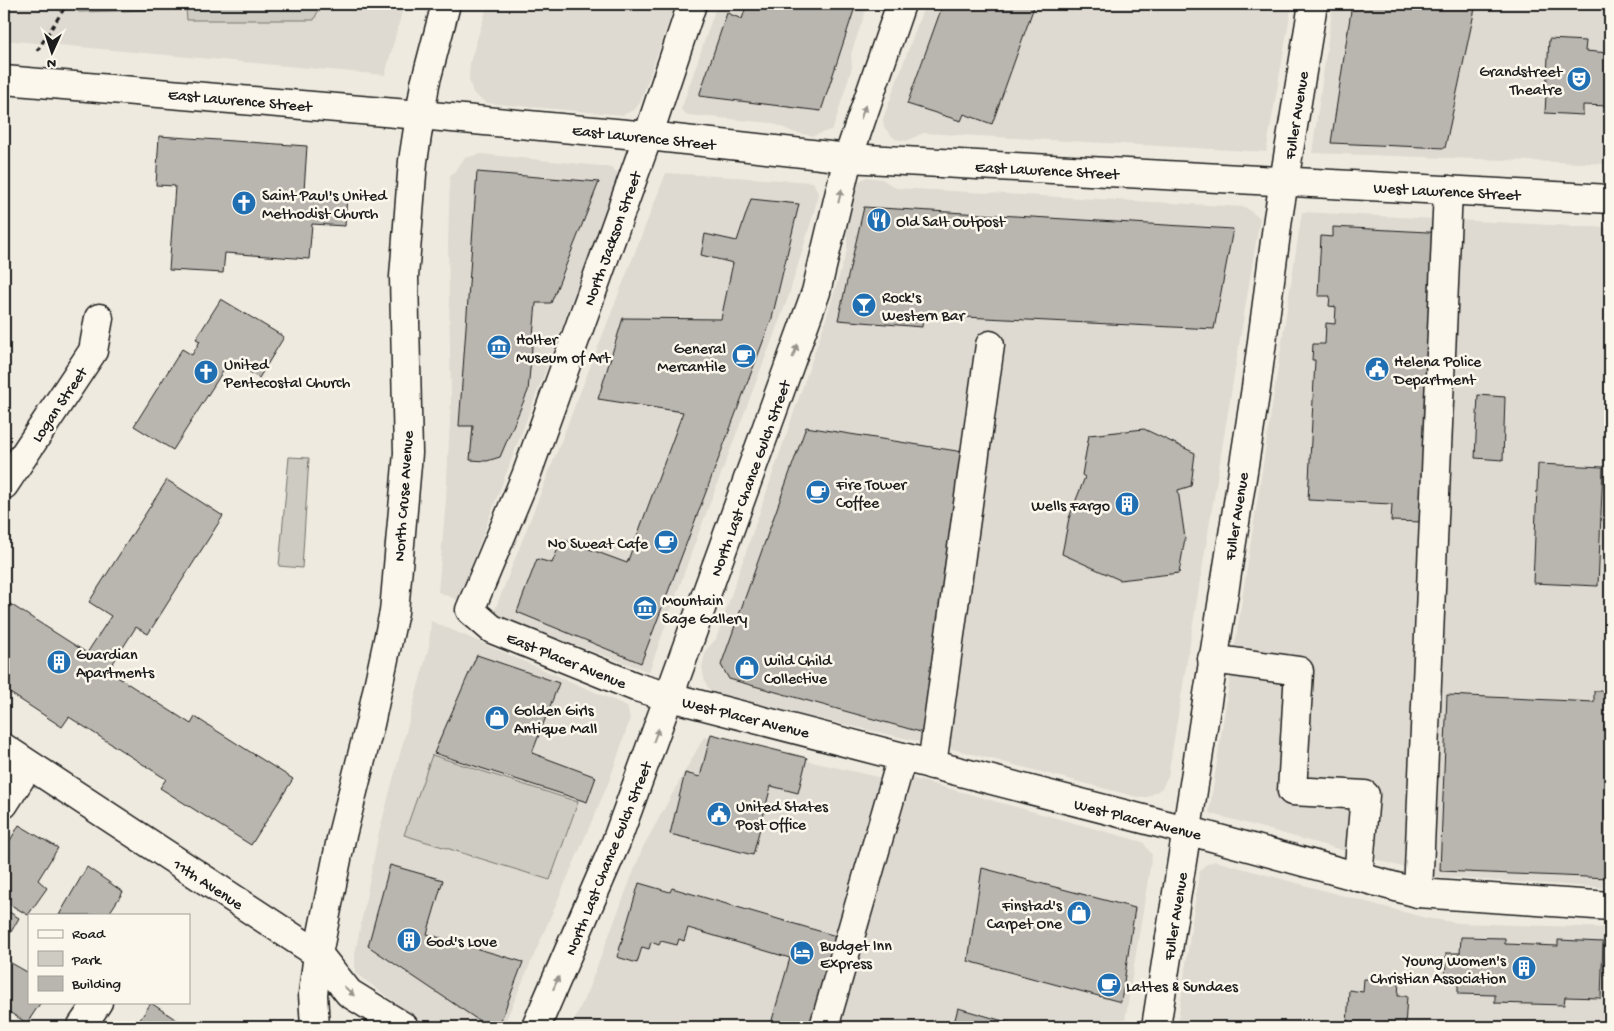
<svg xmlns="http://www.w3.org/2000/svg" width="1614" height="1031" viewBox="0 0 1614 1031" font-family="'Gochi Hand',sans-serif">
<rect width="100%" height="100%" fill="#eeeadf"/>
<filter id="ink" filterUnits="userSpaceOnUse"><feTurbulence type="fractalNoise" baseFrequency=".02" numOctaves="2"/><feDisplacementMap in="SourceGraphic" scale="10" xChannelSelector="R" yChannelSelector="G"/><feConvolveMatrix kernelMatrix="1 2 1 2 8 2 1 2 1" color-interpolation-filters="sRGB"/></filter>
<g filter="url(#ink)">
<!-- built -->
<g fill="#dedad1">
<polygon points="4,4 404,4 385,75 4,40"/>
<polygon points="488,4 675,4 640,103 635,109 623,115 486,103 473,93 469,79 470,62"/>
<polygon points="717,4 868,4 851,54 852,67 833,129 813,136 793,132 772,123 688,115 681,110"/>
<polygon points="925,4 1292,4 1266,152 923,133 907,141 895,139 884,127 883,119"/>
<polygon points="1333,4 1610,4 1610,164 1312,153"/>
<polygon points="481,154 611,167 620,175 458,600 438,592 446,499 451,400 448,244 450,177 465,158"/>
<polygon points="666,173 813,182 818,193 815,209 788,298 693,548 649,672 493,615"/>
<polygon points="866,177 882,179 896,188 1245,207 1260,218 1168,776 1162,788 1148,797 1137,797 957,750 736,700 710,691 705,682 702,667 706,650 716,639 826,319 847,250 847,207 851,187"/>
<polygon points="1302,212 1610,228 1610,888 1438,877 1209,813"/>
<polygon points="431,621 627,706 630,719 610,779 503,1027 429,1027 355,973 355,954 379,832 429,646"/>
<polygon points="704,737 886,779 809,1027 571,1027 588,990 643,847"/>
<polygon points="904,776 1143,842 1152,855 1124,1027 839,1027 862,946"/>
<polygon points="1215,861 1426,918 1459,923 1610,928 1610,1027 1177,1027 1199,873 1205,865"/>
</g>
<!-- green -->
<g fill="#ceccc2" stroke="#75746f">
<polygon points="66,4 321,4 314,20 187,20 186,9 79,12"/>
<polygon points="289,457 309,458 302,568 279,566"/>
<polygon points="432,755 578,802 550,880 404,835"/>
</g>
<!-- building -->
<g fill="#b9b6af" stroke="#1c1c1c">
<polygon points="747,4 856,4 821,111 699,96 727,13 742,19"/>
<polygon points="943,4 1035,4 992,124 964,114 961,121 907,104"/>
<polygon points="1352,4 1476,4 1445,148 1331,143"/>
<polygon points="1549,39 1586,41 1585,51 1610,53 1610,106 1583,105 1583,115 1545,113"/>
<polygon points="159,136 307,146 304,191 347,194 345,226 312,224 309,259 225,253 223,273 169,270 175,186 156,185"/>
<polygon points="477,172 599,182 551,303 536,303 528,391 500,457 487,461 470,460 473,426 459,426"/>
<polygon points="751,199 799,204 772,318 641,663 517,612 537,559 552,563 562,539 627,563 683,412 598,399 623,318 721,319 733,263 701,255 705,234 737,241"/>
<polygon points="864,207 1233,229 1214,329 923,315 922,327 838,320"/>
<polygon points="1333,227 1446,233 1422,522 1391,521 1392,504 1308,500 1315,360 1312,360 1313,344 1325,344 1326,323 1335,324 1336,307 1329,306 1330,296 1318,296 1321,236 1333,237"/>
<polygon points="221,299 284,337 259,378 230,360 173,450 134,426 182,349 192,355 200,341 196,339"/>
<polygon points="1478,395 1505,397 1503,460 1475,458"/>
<polygon points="806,427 963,452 924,733 729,679 721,665"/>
<polygon points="1144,429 1195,453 1191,486 1178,490 1185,538 1179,573 1120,580 1062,554 1069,518 1085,477 1082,475 1089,435"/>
<polygon points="1538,464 1603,467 1598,586 1533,583"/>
<polygon points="167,480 223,516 148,634 136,627 108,671 191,724 195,717 293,779 251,845 160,788 166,779 69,717 62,727 4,689 4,600 87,653 111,616 89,602"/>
<polygon points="477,655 559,683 532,753 596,777 587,802 434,753"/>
<polygon points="1594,691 1610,691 1610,878 1440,871 1447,695 1594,702"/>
<polygon points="711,734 807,758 798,793 771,786 753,855 670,834 685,773 700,777"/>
<polygon points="19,825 58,848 38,880 47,888 28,915 4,901 4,851"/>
<polygon points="390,865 443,880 427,934 523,962 501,1020 484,1024 368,946"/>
<polygon points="87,867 123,892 108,915 59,915"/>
<polygon points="982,868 1135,908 1121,1002 968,961"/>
<polygon points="639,883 670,892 672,888 836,936 809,1027 770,1027 790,958 688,928 684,941 679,939 677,945 661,941 659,945 651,942 649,949 642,947 637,963 617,957"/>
<polygon points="4,909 19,918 4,944"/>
<polygon points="1461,937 1505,938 1505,944 1558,946 1558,940 1603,942 1601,998 1565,997 1564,1005 1495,1003 1495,995 1458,994 1458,983 1445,983 1446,953 1460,953"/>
<polygon points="4,959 29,973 29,1002 41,1002 27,1023 4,1009"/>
<polygon points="1364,979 1399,981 1398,996 1407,996 1405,1027 1347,1027 1349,990 1363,992"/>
<polygon points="151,1003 187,1027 135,1027"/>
<polygon points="958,1008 1024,1027 953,1027"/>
</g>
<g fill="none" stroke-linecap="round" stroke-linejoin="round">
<defs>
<g id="minor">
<polyline points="692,4 648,136 526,476 470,610 492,629 636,687 670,697 1186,830 1418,893 1610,906"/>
<polyline points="4,80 420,115 648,136 848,158 1610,199"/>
<polyline points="4,485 93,351 99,318"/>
<polyline points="1212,659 1299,671 1292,791 1365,795 1358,877"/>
<polyline points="932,765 990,345"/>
<polyline points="4,804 29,765"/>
<polyline points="1418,893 1448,190"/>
<polyline points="81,1027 98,1002"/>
<polyline points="404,1027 349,993 318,954 341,839 370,724 394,612 408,453 404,277 413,161 425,84 446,4"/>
<polyline points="536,1027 616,842 816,292 848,158 901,4"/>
<polyline points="824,1027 902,757"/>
<polyline points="1156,1027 1256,388 1278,218 1313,4"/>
</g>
<polyline id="major" points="4,748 318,954 313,994 315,1027"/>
</defs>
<!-- minor casing -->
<use href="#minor" stroke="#1c1c1c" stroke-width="31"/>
<!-- major casing -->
<use href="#major" stroke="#1c1c1c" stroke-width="31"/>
<!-- path -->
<polyline stroke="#1c1c1c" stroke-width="3" stroke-dasharray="5 4" stroke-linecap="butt" points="37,51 67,4"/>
<!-- minor -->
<use href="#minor" stroke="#fbf7ec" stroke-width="28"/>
<!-- major -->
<use href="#major" stroke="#fbf7ec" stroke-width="28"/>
</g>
<!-- one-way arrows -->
<defs><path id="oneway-solid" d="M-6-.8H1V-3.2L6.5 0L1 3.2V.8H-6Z" transform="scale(1.25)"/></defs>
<g fill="#97948e">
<use href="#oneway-solid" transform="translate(863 112) rotate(-71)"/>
<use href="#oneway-solid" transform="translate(840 196) rotate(-76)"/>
<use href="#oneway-solid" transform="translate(795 351) rotate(-70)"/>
<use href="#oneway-solid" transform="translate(656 735) rotate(-69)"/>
<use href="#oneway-solid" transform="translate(556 983) rotate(-66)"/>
<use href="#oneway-solid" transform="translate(349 991) rotate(43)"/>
</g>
</g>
<!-- icons -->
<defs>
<symbol id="theatre-disc" viewBox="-11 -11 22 22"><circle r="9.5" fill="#1f6fb2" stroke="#fbf7ec"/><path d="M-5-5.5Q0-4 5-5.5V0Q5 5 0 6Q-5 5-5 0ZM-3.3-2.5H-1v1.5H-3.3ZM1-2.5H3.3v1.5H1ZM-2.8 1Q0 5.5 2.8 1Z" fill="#fff"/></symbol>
<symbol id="church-disc" viewBox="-11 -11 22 22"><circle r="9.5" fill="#1f6fb2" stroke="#fbf7ec"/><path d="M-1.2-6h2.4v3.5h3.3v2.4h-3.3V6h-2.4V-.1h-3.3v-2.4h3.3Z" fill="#fff"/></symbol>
<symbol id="restaurant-disc" viewBox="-11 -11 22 22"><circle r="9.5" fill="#1f6fb2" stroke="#fbf7ec"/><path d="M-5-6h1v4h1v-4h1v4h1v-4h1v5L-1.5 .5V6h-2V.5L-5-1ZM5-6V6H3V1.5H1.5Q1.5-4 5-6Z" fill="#fff"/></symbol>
<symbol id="bar-disc" viewBox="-11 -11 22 22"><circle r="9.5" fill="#1f6fb2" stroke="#fbf7ec"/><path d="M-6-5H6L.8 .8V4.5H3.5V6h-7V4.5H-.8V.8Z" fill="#fff"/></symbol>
<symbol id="museum-disc" viewBox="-11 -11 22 22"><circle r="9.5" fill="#1f6fb2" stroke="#fbf7ec"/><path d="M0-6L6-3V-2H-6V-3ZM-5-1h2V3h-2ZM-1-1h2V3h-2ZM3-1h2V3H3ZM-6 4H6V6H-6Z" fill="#fff"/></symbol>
<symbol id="cafe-disc" viewBox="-11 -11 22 22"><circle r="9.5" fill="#1f6fb2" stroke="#fbf7ec"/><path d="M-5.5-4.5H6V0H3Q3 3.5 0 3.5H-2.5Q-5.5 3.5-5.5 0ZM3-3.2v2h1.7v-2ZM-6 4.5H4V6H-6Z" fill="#fff"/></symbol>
<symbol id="civic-disc" viewBox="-11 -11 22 22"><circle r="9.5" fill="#1f6fb2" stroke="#fbf7ec"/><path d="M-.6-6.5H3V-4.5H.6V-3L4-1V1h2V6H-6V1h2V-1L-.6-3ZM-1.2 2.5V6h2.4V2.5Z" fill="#fff"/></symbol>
<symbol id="building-disc" viewBox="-11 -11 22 22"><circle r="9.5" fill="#1f6fb2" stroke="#fbf7ec"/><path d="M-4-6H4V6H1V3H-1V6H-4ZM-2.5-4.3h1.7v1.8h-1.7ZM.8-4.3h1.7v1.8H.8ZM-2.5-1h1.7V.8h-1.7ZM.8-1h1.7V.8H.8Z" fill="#fff"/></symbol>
<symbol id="shop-disc" viewBox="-11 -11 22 22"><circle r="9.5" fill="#1f6fb2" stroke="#fbf7ec"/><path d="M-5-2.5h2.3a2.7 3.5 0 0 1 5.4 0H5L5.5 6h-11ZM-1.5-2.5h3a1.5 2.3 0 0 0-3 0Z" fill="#fff"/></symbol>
<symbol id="hotel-disc" viewBox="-11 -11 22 22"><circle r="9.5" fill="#1f6fb2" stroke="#fbf7ec"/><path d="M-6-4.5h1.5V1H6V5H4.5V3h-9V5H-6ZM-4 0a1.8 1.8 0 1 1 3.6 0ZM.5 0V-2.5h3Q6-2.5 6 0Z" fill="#fff"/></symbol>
</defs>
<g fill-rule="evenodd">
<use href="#theatre-disc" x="1565" y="65" width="28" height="28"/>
<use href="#church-disc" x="230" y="189" width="28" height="28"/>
<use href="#restaurant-disc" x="865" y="206" width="28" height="28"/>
<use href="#bar-disc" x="850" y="291" width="28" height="28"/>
<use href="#museum-disc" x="485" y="333" width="28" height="28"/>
<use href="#cafe-disc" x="730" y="342" width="28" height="28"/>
<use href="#civic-disc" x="1363" y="355" width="28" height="28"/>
<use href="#church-disc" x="192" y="358" width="28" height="28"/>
<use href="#cafe-disc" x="804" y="478" width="28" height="28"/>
<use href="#building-disc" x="1113" y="490" width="28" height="28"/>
<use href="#cafe-disc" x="652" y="528" width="28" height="28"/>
<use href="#museum-disc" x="631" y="594" width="28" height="28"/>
<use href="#building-disc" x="45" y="648" width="28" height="28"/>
<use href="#shop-disc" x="733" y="654" width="28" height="28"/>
<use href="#shop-disc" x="483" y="704" width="28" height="28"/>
<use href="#civic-disc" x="705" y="800" width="28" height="28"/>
<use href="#shop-disc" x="1065" y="899" width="28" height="28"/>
<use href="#building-disc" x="395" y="926" width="28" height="28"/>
<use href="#hotel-disc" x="788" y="939" width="28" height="28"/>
<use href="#building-disc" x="1510" y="954" width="28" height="28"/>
<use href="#cafe-disc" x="1095" y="971" width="28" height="28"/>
</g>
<g text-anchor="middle" stroke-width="5" stroke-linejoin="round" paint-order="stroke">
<!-- poi labels -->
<g font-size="16" fill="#1c1c1c" stroke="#fbf7ec" text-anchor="start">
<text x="1562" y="76" text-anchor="end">Grandstreet<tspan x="1562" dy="18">Theatre</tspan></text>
<text x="262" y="200">Saint Paul's United<tspan x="262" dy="18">Methodist Church</tspan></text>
<text x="896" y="226">Old Salt Outpost</text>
<text x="882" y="302">Rock's<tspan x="882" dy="18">Western Bar</tspan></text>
<text x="516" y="344">Holter<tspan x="516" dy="18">Museum of Art</tspan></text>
<text x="726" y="353" text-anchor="end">General<tspan x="726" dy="18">Mercantile</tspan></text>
<text x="1394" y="366">Helena Police<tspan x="1394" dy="18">Department</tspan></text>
<text x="224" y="369">United<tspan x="224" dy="18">Pentecostal Church</tspan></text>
<text x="836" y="489">Fire Tower<tspan x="836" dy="18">Coffee</tspan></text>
<text x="1110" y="510" text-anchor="end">Wells Fargo</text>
<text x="648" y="548" text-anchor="end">No Sweat Cafe</text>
<text x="662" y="605">Mountain<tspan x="662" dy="18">Sage Gallery</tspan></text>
<text x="76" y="659">Guardian<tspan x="76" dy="18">Apartments</tspan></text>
<text x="764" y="665">Wild Child<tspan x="764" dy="18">Collective</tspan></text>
<text x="514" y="715">Golden Girls<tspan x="514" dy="18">Antique Mall</tspan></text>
<text x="736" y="811">United States<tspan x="736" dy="18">Post Office</tspan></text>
<text x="1062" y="910" text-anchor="end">Finstad's<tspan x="1062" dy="18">Carpet One</tspan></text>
<text x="426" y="946">God's Love</text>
<text x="820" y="950">Budget Inn<tspan x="820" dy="18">Express</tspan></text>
<text x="1506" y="965" text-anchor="end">Young Women's<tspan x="1506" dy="18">Christian Association</tspan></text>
<text x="1126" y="991">Lattes &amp; Sundaes</text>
</g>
<!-- street labels -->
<g font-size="16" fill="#1c1c1c" stroke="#fbf7ec">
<text transform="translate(240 99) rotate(5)" y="6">East Lawrence Street</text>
<text transform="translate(1295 115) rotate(-81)" y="6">Fuller Avenue</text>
<text transform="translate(644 136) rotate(6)" y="6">East Lawrence Street</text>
<text transform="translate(1047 169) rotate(3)" y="6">East Lawrence Street</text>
<text transform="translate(1447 190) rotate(3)" y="6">West Lawrence Street</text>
<text transform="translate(611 238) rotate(-70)" y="6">North Jackson Street</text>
<text transform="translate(58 404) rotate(-56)" y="6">Logan Street</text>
<text transform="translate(749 478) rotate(-70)" y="6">North Last Chance Gulch Street</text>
<text transform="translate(402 496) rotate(-86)" y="6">North Cruse Avenue</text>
<text transform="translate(1235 516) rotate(-81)" y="6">Fuller Avenue</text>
<text transform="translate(567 659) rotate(22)" y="6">East Placer Avenue</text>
<text transform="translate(746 716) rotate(14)" y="6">West Placer Avenue</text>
<text transform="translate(1138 818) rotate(14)" y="6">West Placer Avenue</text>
<text transform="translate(607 858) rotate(-68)" y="6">North Last Chance Gulch Street</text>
<text transform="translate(209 883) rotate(33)" y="6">11th Avenue</text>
<text transform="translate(1174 916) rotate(-81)" y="6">Fuller Avenue</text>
</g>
</g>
<!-- margin -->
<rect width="1614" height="1031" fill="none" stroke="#fbf7ec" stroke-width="20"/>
<rect x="10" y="10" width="1594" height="1011" fill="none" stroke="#1c1c1c" stroke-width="2" filter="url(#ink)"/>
<!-- legend -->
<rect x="28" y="914" width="162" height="90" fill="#fbf7ec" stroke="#a29f99"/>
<rect x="38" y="930" width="25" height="8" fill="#fbf7ec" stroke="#a29f99"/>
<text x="72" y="938" font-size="15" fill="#1c1c1c">Road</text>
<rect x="38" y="951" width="25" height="15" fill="#ceccc2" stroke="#a29f99"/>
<text x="72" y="964" font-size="15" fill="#1c1c1c">Park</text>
<rect x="38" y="976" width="25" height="15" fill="#b9b6af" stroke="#a29f99"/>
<text x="72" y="988" font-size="15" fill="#1c1c1c">Building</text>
<!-- north arrow -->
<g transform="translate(52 52) rotate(183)" stroke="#fbf7ec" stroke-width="4" paint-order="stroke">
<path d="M0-4L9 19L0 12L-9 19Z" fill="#1c1c1c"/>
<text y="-8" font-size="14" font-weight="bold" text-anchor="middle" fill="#1c1c1c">N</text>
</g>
</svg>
